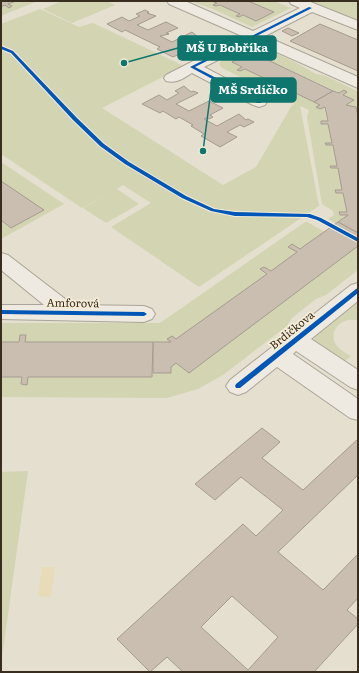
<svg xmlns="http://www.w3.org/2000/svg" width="359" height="673" viewBox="0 0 359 673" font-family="Literata,serif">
<rect width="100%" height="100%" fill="#e5dfcf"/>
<!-- green -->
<g fill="#d3d4b2">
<polygon points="16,1 38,1 1,16 1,7 5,5 9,8 12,6 8,4"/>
<polygon points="62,1 107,1 115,5 72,23 43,9"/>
<polygon points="190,1 211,1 217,3 214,5 216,6 220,5 240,14 236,16 239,17 243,15 248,1 274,1 291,8 252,27 213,9"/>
<polygon points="295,1 358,1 358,26"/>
<polygon points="40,9 79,27 93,23 184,66 102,108 223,185 256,167 292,105 295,104 222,68 219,64 222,60 252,45 258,45 291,60 316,74 326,76 355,90 358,92 358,116 350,107 346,105 343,95 347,92 339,93 251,52 233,62 242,67 237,70 240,71 245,69 268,80 264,82 267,84 271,81 320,105 317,107 320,109 324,107 332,143 325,143 326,145 333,145 337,166 330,166 331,168 338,168 342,190 335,190 336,193 343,193 347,212 340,212 340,215 348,215 336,224 328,219 334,215 333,211 322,204 307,117 309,110 300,106 319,206 199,287 111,227 151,203 123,185 117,189 139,204 106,223 83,208 110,193 82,208 1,154 1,24"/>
<polygon points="1,162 64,204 1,239 1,220 12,228 43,210 1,181"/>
<polygon points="305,222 307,222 325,232 300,249 292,244 288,246 297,252 271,271 264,267 261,270 267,274 176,339 172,336 168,339 171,342 25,342 26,335 20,335 19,342 1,342 2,323 160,323"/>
<polygon points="358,246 358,270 326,295 316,299 292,318 287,326 223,375 198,389 167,398 1,397 1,377 22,377 21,384 27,385 28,377 152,377 153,373 171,373 171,367 176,363 189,373"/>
<path d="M 358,297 L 358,320 C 354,320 349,319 345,321 C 333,325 329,340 340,349 C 343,352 347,354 351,356 L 341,364 L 318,348 L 314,339 L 319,328 Z"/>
<polygon points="28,471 1,664 1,472"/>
</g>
<!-- sand -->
<polygon fill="#e7dbb8" points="42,567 55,567 51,597 38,596"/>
<!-- building -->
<g fill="#c9beb0" stroke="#a59b8f" fill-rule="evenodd">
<polygon points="1,1 16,1 8,4 12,6 9,8 5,5 1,7"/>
<polygon points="211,1 248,1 274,12 256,21 243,15 239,17 236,16 240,14 220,5 216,6 213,5 217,3"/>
<polygon points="145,10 149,12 147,13 156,16 137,25 148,30 166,22 178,28 166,33 169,34 160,36 172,42 192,32 198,37 204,38 195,42 191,40 180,46 188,50 173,57 157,49 160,47 125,30 122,32 107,24 122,17 129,21 140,16 136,14"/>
<polygon points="320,24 358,40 358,71 290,41"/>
<polygon points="288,28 299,33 292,36 282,31"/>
<polygon points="251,52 333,91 314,102 271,81 267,84 264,82 268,80 245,69 240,71 237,70 242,67 232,62"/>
<polygon points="184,86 191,92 193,91 198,93 176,104 189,111 209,101 223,108 210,115 213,117 209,119 206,118 204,119 217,126 239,114 246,120 248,119 254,122 244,127 240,125 227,132 237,137 220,147 201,136 204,134 191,126 193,125 179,117 176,119 163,111 160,113 142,104 159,95 167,100 179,93 175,91"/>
<polygon points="344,90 347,92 343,95 354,100 346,105 356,107 358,116 358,233 338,222 348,215 340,215 339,212 347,212 343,193 336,193 335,190 342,190 338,168 331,168 330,166 337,166 333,145 326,145 325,143 332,143 328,124 321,124 321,121 328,121 325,107 320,109 316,107 320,105 314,102 333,91 339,93"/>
<polygon points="1,181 44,210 11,228 1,220"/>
<polygon points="338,222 358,233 358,246 189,373 176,363 171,367 171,373 153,373 153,342 171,342 167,339 172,336 176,339 267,274 260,269 264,267 271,271 297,252 288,247 292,244 300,249"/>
<polygon points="20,335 26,335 25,342 153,342 152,377 28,377 27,385 21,384 22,377 1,377 1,342 19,342"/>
<path d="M 262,428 L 280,442 L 262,458 L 303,490 L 358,439 L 358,475 L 278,552 L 323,590 L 358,554 L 358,598 L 347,610 L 358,619 L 358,624 L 314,672 L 183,672 L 167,657 L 150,672 L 117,639 L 243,524 L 256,536 L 283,510 L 241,477 L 215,500 L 195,484 ZM 232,596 L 278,637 L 248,670 L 201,627 Z"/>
</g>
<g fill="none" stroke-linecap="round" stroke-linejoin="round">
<defs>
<g id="minor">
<path d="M 167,1 L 185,1 L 253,31 L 300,8 L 291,4 L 289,1 L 308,1 L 358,21 L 358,30 L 312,12 L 265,36 L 358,77 L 358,88 L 254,42 L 204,67 L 265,99 L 267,102 L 265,105 L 259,107 L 253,105 L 192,73 C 184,78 176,84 166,81 L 164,78 L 166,75 L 242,36 L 169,4 Z"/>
<polygon points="1,253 8,255 73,305 144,306 152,309 155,314 152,319 144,322 1,319 1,305 44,305 1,270"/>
<polygon points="358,283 358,301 311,339 358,370 358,390 350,387 296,351 293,354 358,399 358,420 350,418 277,367 246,392 238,395 230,392 226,386 230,380 351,285"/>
</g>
</defs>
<!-- minor casing -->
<use href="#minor" stroke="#aaa498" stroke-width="2"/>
<!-- minor -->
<use href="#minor" fill="#eeeae1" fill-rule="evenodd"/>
<defs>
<g id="cycleway">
<polygon points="309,7 312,8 195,67 261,101 261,103 257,103 190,67"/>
<polygon points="1,46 13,51 77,118 104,144 129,162 186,196 214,209 235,212 310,214 321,218 358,238 358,242 317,220 307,217 235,216 211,211 182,198 125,164 100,146 73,120 11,53 1,49"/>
<polygon points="358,288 358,293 240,388 236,388 235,386 236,384 356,289"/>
<polygon points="1,310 144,312 147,314 144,316 1,314"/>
</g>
</defs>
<!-- cycleway casing -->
<use href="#cycleway" stroke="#f5edd7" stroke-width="2"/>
<!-- cycleway -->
<use href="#cycleway" fill="#0057b8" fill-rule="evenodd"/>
</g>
<g text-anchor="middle" stroke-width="3.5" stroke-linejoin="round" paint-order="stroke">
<!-- street labels -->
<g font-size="11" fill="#392d20" stroke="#f5edd7">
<text transform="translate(73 303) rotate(1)" y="4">Amforová</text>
<text transform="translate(292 330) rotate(-39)" y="4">Brdičkova</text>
</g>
</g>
<!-- callouts -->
<path fill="none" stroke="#0f766e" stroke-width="1.5" d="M124 63L178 48M203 151L211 90"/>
<g fill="#0f766e" stroke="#f5edd7" stroke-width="1.5">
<circle cx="124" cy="63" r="4"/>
<circle cx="203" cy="151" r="4"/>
</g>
<g fill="#0f766e" stroke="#0f766e" stroke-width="1.5">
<rect x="178" y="36" width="98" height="24" rx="4"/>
<rect x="211" y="78" width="85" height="24" rx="4"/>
</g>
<g font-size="12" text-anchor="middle" font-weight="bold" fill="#fff">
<text x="227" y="52">MŠ U Bobříka</text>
<text x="253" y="94">MŠ Srdíčko</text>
</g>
<!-- border -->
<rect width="359" height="673" fill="none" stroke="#392d20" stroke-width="4"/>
</svg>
